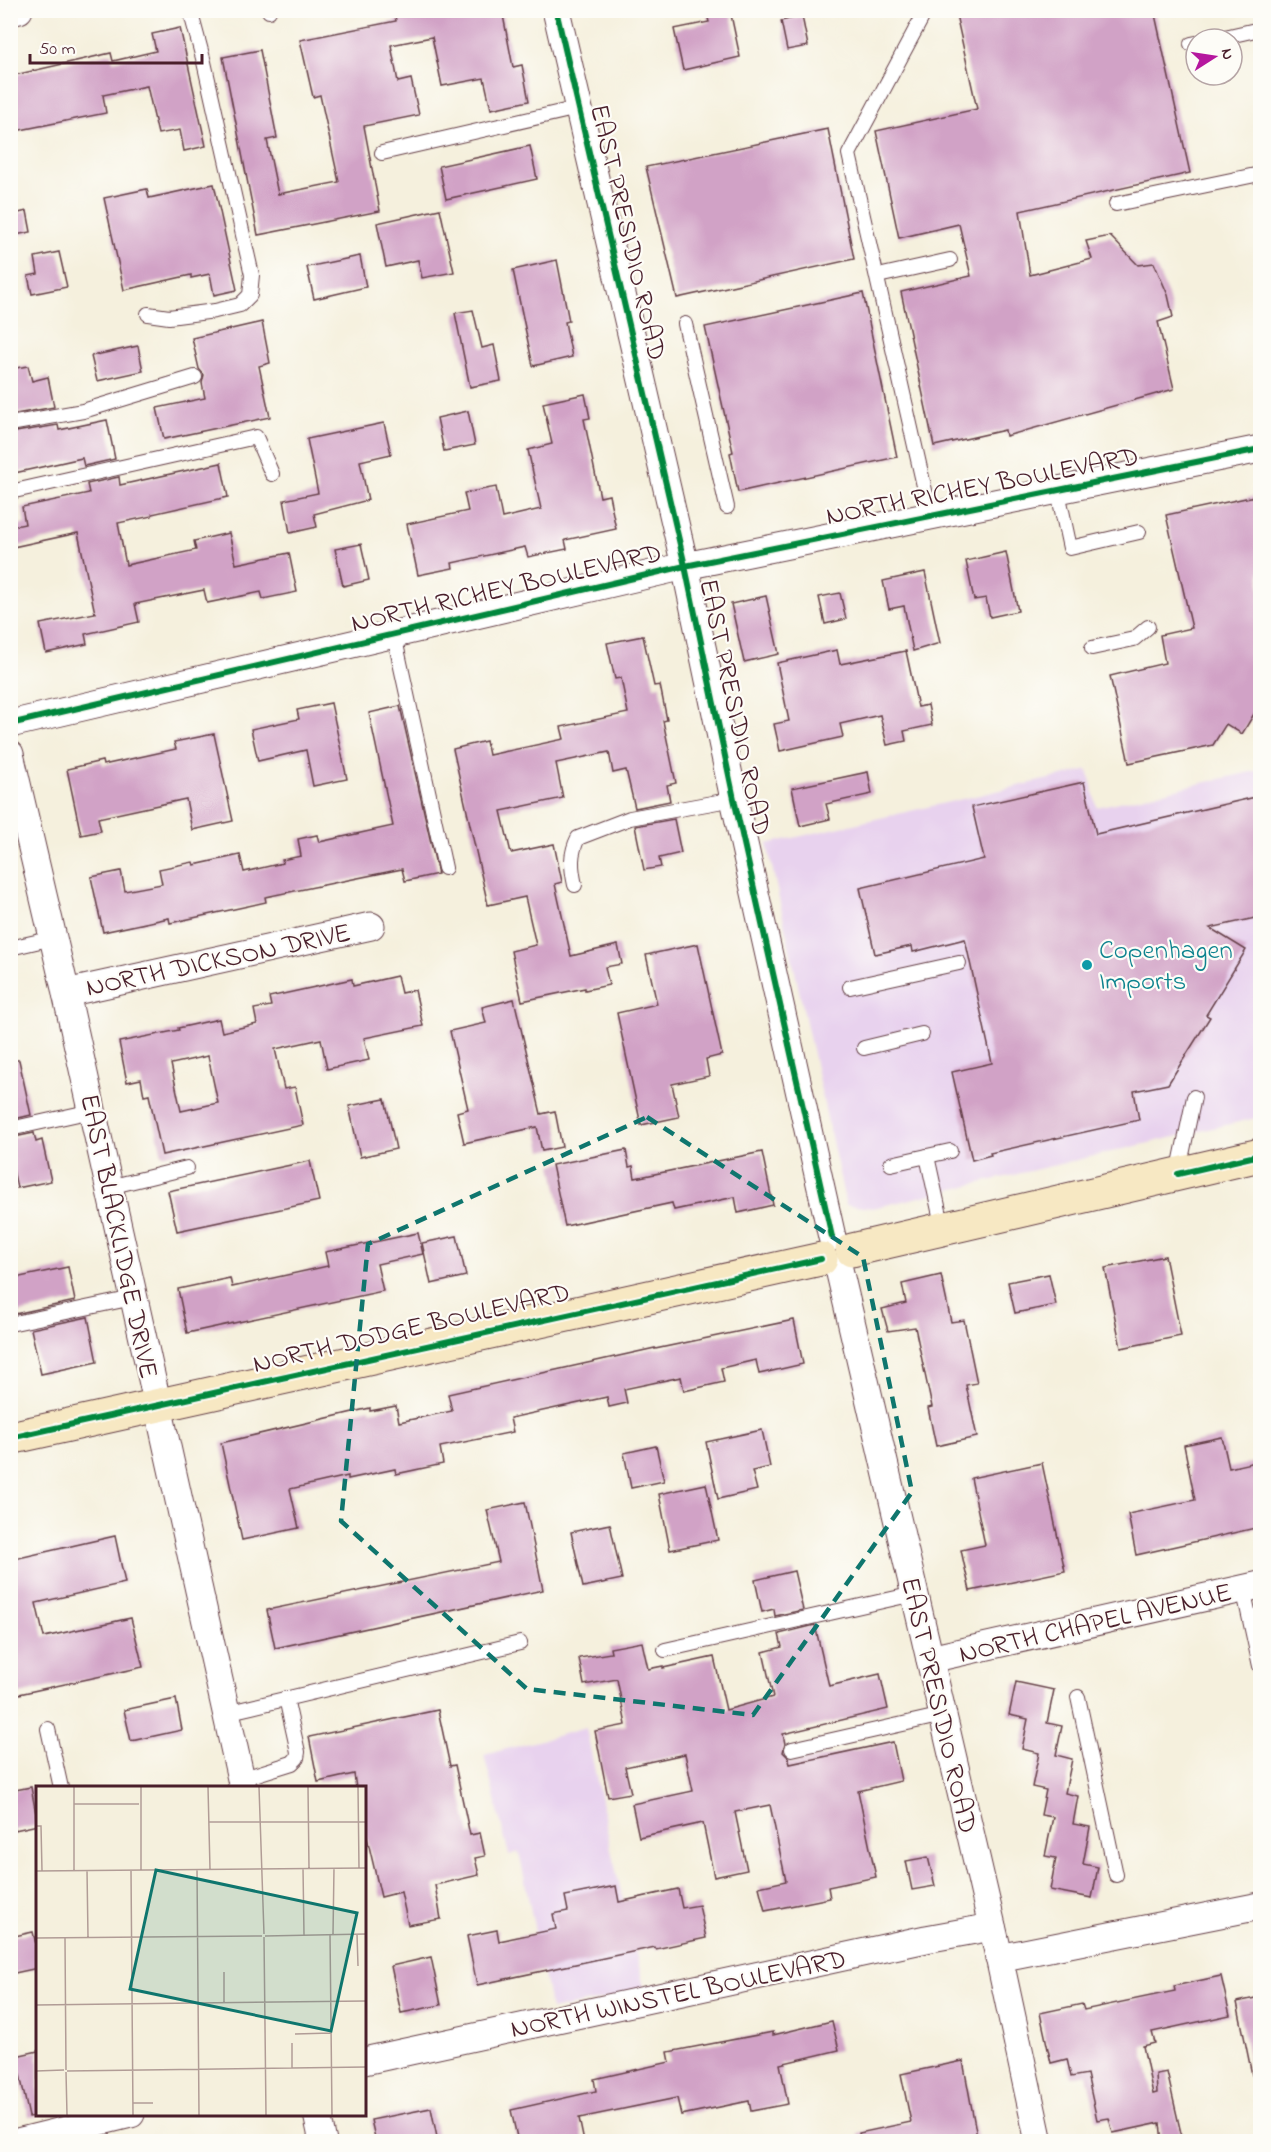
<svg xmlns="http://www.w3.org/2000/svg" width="1271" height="2152" viewBox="0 0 1271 2152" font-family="'Indie Flower',sans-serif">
<rect width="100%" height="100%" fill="#fdfcf7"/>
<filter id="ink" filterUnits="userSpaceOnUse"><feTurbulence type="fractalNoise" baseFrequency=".0167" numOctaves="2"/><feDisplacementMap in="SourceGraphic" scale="12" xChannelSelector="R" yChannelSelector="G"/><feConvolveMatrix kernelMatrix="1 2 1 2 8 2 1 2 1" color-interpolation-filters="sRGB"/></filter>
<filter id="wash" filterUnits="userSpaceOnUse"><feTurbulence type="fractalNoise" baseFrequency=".008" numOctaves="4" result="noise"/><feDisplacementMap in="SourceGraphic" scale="24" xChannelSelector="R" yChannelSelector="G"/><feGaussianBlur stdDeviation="1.35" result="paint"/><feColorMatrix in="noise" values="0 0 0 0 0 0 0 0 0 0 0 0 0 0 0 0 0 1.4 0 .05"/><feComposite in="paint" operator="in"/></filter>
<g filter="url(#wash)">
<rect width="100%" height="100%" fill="#f5f0dd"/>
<!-- built -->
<g fill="#e8d2ee">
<polygon points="1088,770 1097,807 1260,770 1260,1117 873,1208 846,1205 767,844"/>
<polygon points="586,1728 612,1854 645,1991 551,2010 519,1852 509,1855 484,1755"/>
</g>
<g id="blocks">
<!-- building -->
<g fill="#d1a2c6" fill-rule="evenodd">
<polygon points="394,10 502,10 513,67 522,65 529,101 491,109 484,78 442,86 432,37 391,45 398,82 411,79 419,115 364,126 380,211 258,235 223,57 260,50 277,138 267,140 278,194 339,182 320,95 313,97 300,40 396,21"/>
<polygon points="706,10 730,10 740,57 683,70 674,29 709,22"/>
<polygon points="955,10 1154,10 1190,173 1020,211 1030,275 1092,259 1086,241 1110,236 1138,265 1154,263 1168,295 1173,317 1158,322 1174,389 1006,436 1005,430 934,446 901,292 971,276 959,224 899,238 876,131 977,109"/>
<polygon points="802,16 808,46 787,50 781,21"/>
<polygon points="180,28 206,146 184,151 180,130 158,134 147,86 103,95 106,113 10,132 10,76 111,53 113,61 156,51 152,34"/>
<polygon points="828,129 854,259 677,298 646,167"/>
<polygon points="530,146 537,179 446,199 439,166"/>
<polygon points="214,184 237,290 214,295 210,274 191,278 191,275 124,290 104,198 147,189 149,198"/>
<polygon points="440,209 454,272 422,278 418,260 386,267 377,223"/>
<polygon points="27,211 31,232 10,236 10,215"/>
<polygon points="59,252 67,287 32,294 28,276 38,274 35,257"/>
<polygon points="360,256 366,287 314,299 307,267"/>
<polygon points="557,260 569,321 565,322 572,357 533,366 513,270"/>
<polygon points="863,293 897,457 738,492 730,453 733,452 705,327"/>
<polygon points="473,310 482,348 494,345 501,381 470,387 455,313"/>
<polygon points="262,322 270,363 259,366 270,417 164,439 157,408 205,398 202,383 204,375 199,369 192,338"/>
<polygon points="138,346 143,371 97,381 91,356"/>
<polygon points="28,366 32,381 48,377 54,407 10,415 10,369"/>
<polygon points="585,394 590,418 584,419 600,497 609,495 616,529 565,540 567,549 528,557 525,547 452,563 453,568 418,575 407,524 468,511 464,493 496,487 502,518 541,509 528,450 552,444 543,403"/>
<polygon points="468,411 475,445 444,451 437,418"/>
<polygon points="107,420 115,459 84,466 82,458 10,474 10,433 58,425 59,430"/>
<polygon points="384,423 391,454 360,461 368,500 314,514 317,527 290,533 284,500 318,493 307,439"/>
<polygon points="221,463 228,497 152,514 152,516 118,523 126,565 196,550 194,541 229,533 236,564 289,553 297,592 263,599 261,592 207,603 204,590 135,604 139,622 85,634 87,644 46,653 40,624 95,613 78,533 13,547 10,527 25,524 22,507 89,493 87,484 119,477 120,485"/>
<polygon points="1260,495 1260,704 1242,734 1226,724 1213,745 1129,763 1110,676 1165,663 1160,635 1192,628 1166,515"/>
<polygon points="361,544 369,580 343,586 335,549"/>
<polygon points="1006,552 1018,611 990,617 986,598 974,600 966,561"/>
<polygon points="925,572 940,643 913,651 904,606 889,609 883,581"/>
<polygon points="840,593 846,619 825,624 819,597"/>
<polygon points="766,596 779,654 744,662 731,604"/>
<polygon points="643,636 654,686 660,685 667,720 663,721 676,783 667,785 670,801 635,808 626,770 613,773 609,752 556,763 563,798 501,811 511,853 554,844 562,882 555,884 571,956 618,945 622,964 605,967 609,985 585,990 585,988 522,1001 511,951 536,945 525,897 488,905 453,749 486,741 489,755 564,739 561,727 628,713 621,678 615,679 607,643"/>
<polygon points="837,650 840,664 906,651 918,707 928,705 932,725 904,731 906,741 887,745 880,715 840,724 843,737 780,751 774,724 789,721 777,663"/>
<polygon points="331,703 347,779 313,786 306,750 258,761 251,729 299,719 297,710"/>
<polygon points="400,706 438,874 405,881 402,869 265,897 266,902 170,923 169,918 103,932 91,877 121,871 125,891 162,884 159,869 193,862 194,865 240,855 244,872 283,863 282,860 301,856 298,839 317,835 319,842 393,826 369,713"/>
<polygon points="214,734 233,821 192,830 186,799 98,818 101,831 81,835 67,769 102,761 103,765 176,749 174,742"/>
<polygon points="868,772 872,794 826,804 830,819 800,826 792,788"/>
<polygon points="1084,782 1096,834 1260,796 1260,917 1210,928 1246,950 1206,1015 1210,1017 1168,1084 1134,1091 1139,1120 990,1153 991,1155 972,1160 952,1072 992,1063 965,939 913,952 912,946 875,954 860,888 984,859 972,807"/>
<polygon points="674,819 681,853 659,858 661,867 644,870 635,826"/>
<polygon points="698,944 722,1055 706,1059 709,1076 672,1084 679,1117 641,1125 617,1013 657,1004 646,955"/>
<path d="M 397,976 L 401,993 L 415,990 L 423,1026 L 364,1038 L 369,1060 L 327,1069 L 321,1039 L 275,1049 L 284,1089 L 295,1087 L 303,1125 L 162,1155 L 149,1095 L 144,1096 L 141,1079 L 127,1082 L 119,1042 L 179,1030 L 178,1028 L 219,1019 L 222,1032 L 257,1024 L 254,1009 L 271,1006 L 269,997 L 352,979 L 353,986 ZM 208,1056 L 218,1103 L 181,1111 L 171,1064 Z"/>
<polygon points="514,999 541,1114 555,1111 562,1147 542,1151 537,1127 464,1143 457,1112 468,1109 450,1031 486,1023 482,1007"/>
<polygon points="10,1060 19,1060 31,1115 10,1120"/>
<polygon points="385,1099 396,1149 360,1157 349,1106"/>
<polygon points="34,1133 36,1142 42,1140 51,1181 17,1188 10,1155 10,1138"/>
<polygon points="626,1150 629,1167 633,1166 635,1178 762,1152 773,1205 738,1213 735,1197 674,1210 672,1203 565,1226 552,1165"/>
<polygon points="310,1161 319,1201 177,1231 168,1191"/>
<polygon points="418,1233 423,1254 377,1264 383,1291 187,1333 178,1289 230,1278 232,1287 328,1266 325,1252"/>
<polygon points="457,1236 466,1276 431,1284 422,1243"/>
<polygon points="1165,1256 1181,1336 1121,1348 1105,1268"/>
<polygon points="68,1267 75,1301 10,1315 10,1279"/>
<polygon points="1049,1274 1056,1305 1015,1313 1008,1282"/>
<polygon points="941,1275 951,1322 964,1320 977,1383 966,1385 977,1437 936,1446 928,1408 932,1407 915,1327 888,1331 882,1309 906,1303 902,1284"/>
<polygon points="88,1317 97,1362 41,1374 31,1329"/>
<polygon points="794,1320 803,1364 759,1374 756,1360 721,1368 724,1382 684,1391 681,1377 624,1389 627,1403 609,1407 607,1397 510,1418 513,1432 440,1447 443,1464 396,1474 395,1469 348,1479 348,1476 290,1489 299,1528 242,1540 221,1443 370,1408 370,1411 396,1406 399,1422 452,1411 448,1394 655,1348 655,1349"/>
<polygon points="762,1430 770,1467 752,1471 757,1490 718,1499 706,1442"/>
<polygon points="1222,1437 1229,1468 1260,1461 1260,1527 1136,1555 1128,1514 1195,1500 1184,1445"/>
<polygon points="656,1446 664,1481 631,1488 624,1453"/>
<polygon points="1042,1463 1065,1571 970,1591 961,1550 985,1545 971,1478"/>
<polygon points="706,1484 718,1540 670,1550 659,1494"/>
<polygon points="525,1502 543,1590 275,1648 267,1610 499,1562 487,1510"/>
<polygon points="610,1524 622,1579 583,1587 571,1532"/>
<polygon points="115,1536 125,1583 36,1603 44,1637 131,1618 143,1667 10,1696 10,1560"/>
<polygon points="794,1571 803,1610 775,1616 774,1609 762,1612 755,1580"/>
<polygon points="815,1625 829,1686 880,1674 888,1709 783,1734 785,1744 783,1752 788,1757 790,1764 893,1742 901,1781 858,1791 876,1877 828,1887 830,1898 765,1911 759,1887 786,1881 770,1805 735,1812 747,1870 714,1877 703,1823 639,1837 632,1804 693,1791 685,1754 625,1767 631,1793 608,1797 595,1731 626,1725 617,1679 584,1685 579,1658 611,1653 610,1648 642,1642 648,1669 663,1666 663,1668 714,1657 726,1710 773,1697 763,1652 782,1647 779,1634"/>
<polygon points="1016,1682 1054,1690 1047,1723 1062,1726 1056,1755 1072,1759 1065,1793 1078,1796 1073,1824 1090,1827 1083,1864 1098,1867 1092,1898 1050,1890 1056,1858 1045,1856 1053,1817 1041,1815 1046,1790 1032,1787 1039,1753 1022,1749 1028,1719 1009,1715"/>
<polygon points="176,1699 182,1730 131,1741 124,1710"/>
<polygon points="438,1710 450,1766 455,1765 470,1835 480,1833 485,1856 475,1858 479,1875 435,1885 441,1919 408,1925 401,1892 381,1897 364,1825 364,1788 356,1788 354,1774 318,1782 309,1737"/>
<polygon points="31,1787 38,1825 10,1831 10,1791"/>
<polygon points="928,1857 935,1886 912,1890 906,1861"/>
<polygon points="616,1886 619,1902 678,1889 682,1908 699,1905 706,1938 656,1949 655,1947 477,1985 467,1936 497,1930 499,1941 556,1929 553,1914 568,1911 565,1896"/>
<polygon points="33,1932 38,1952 38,1968 10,1974 10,1937"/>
<polygon points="431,1957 441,2005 401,2013 391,1966"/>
<polygon points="1221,1976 1230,2015 1152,2032 1155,2043 1143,2046 1153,2094 1157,2093 1156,2074 1167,2072 1183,2142 1162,2142 1160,2123 1113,2133 1109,2118 1097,2120 1087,2074 1071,2077 1067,2059 1051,2063 1040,2013 1082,2004 1084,2010 1175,1991 1174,1986"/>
<polygon points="1260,1997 1260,2074 1252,2075 1237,2002"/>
<polygon points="832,2021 839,2050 780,2064 788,2104 751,2111 749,2101 681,2115 677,2098 579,2118 584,2142 518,2142 511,2110 596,2091 594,2079 670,2062 668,2052 773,2032 773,2035"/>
<polygon points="38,2051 38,2116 29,2117 16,2056"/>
<polygon points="963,2061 978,2142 860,2142 859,2133 911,2122 901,2074"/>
<polygon points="431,2108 438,2142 376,2142 371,2120"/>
</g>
</g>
</g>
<g filter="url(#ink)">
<use href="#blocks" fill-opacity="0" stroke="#643e46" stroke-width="1.5"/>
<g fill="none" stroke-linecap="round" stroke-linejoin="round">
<defs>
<g id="lane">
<polyline points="269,10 269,11"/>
<polyline points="926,10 849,154 931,517"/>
<polyline points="1216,39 1260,29"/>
<polyline points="1191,44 1196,43"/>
<polyline points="382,153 578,108"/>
<polyline points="1116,204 1260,174"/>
<polyline points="878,276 950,260"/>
<polyline points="148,314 169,317 215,311 240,305 250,295 252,275 204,62 190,10"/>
<polyline points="685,324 727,507"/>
<polyline points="10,424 83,411 195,377"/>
<polyline points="10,492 256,437 272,474"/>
<polyline points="1058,492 1070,548 1139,532"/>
<polyline points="394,635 445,868"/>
<polyline points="1092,648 1134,639 1148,627"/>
<path d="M 575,885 C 571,867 570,854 578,838 L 630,818 L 734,799"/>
<polyline points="10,948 53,938"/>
<polyline points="850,987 959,963"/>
<polyline points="864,1048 922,1034"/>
<polyline points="10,1129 92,1111"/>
<polyline points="927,1156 950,1151"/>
<polyline points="891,1164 927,1156 943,1229"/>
<polyline points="1178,1174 1194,1097"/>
<polyline points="109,1187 187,1168"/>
<polyline points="10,1324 133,1298"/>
<polyline points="1243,1588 1260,1666"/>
<polyline points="665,1650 914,1594"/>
<polyline points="1078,1697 1116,1875"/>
<polyline points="226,1713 520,1643"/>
<polyline points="48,1729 61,1788"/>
<polyline points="792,1749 943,1715"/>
<polyline points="241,1779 292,1763 297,1758 298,1752 286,1698"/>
</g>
<g id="street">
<polyline points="556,10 685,566 734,799 832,1237"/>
<polyline points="10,12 19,10"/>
<polyline points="10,724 685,566 1260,449"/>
<polyline points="10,754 66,993 243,1788"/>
<polyline points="66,993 371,926"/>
<polyline points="839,1269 996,1943 1039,2142"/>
<polyline points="930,1659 1260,1585"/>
<polyline points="999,1958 1260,1906"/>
<polyline points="364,2061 926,1939 992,1927"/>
<polyline points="317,2114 323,2142"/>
<polyline points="17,2142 131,2114"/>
</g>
<g id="secondary">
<polyline points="852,1250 1260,1155"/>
<polyline points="10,1438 821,1259"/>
</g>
</defs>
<!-- lane casing -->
<use href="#lane" stroke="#643e46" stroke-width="16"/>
<!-- street casing -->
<use href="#street" stroke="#643e46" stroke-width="29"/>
<!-- secondary casing -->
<use href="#secondary" stroke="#643e46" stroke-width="35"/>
<!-- lane -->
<use href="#lane" stroke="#fff" stroke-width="14"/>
<!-- street -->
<use href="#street" stroke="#fff" stroke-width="27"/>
<!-- secondary -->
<use href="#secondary" stroke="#f7e8c3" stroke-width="33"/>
<defs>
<g id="cycleway">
<polyline points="556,10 685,566 734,799 832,1237"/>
<polyline points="10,724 685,566 1260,449"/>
<polyline points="1178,1174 1260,1155"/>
<polyline points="10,1438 821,1259"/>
</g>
</defs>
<!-- cycleway casing -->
<use href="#cycleway" stroke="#fdfcf7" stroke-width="10"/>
<!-- cycleway -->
<use href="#cycleway" stroke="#00873e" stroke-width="6"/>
</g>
</g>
<!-- marked area -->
<path fill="none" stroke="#0f766e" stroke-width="4.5" stroke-dasharray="12 8" stroke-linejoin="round" d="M 647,1117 L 863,1257 L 912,1492 L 753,1715 L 527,1689 L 341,1521 L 368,1244 Z"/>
<!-- markers -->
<circle fill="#0f9aa8" stroke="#fdfcf7" stroke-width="2" cx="1087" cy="965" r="6"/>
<g text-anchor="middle" stroke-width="4.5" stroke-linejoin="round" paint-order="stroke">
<!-- street labels -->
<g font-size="27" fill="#4a1f2b" stroke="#fdfcf7">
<text transform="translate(629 232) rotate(77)" y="9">EAST PRESIDIO ROAD</text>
<text transform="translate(982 485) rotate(-11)" y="9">NORTH RICHEY BOULEVARD</text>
<text transform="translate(506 587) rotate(-13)" y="9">NORTH RICHEY BOULEVARD</text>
<text transform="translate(736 707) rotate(78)" y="9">EAST PRESIDIO ROAD</text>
<text transform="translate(218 959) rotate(-12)" y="9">NORTH DICKSON DRIVE</text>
<text transform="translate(120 1236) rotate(78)" y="9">EAST BLACKLIDGE DRIVE</text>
<text transform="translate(411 1327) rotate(-13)" y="9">NORTH DODGE BOULEVARD</text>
<text transform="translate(1095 1622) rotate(-13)" y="9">NORTH CHAPEL AVENUE</text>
<text transform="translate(940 1705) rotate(77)" y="9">EAST PRESIDIO ROAD</text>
<text transform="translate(678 1993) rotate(-12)" y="9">NORTH WINSTEL BOULEVARD</text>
</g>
<!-- culture labels -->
<g font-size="27" fill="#0d838f" stroke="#fdfcf7" text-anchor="start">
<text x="1099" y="958">Copenhagen<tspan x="1099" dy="31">Imports</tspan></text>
</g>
</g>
<!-- overview -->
<g transform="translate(36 1786)">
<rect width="330" height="330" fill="#f5f0dd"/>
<path fill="none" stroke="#b19c96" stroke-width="1.5" d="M 38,1 L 38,84M 172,1 L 174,83M 223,1 L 228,148M 272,1 L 273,82M 322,1 L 323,82M 38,18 L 103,18M 173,36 L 330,36M 0,40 L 5,40 L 6,85M 267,82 L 268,149M 161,83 L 163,329M 51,84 L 52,151M 95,84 L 97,329M 105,84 L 105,1M 0,85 L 330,82M 294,148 L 296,329M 297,148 L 298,82M 321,148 L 322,180M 229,150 L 330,148M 228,151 L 230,329M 0,152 L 226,150M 29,152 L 30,284M 188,186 L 188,216M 0,219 L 330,215M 259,248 L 295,247M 256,257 L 256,282M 0,285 L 28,284M 31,285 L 330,281M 30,286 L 31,329M 97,317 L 117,317"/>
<path fill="#0f766e" fill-opacity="0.15" stroke="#0f766e" stroke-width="3" d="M 120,84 L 321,127 L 295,245 L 94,203 Z"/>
<rect width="330" height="330" fill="none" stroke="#4a1f2b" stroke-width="3"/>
</g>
<!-- margin -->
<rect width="1271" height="2152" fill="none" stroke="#fdfcf7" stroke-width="36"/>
<!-- north arrow -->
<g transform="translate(1214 57) rotate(78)"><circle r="28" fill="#fdfcf7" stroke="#b5a4a5" stroke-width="1.5"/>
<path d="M0-4.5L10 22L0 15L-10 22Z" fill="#b5179e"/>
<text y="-9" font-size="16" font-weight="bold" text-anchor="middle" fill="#4a1f2b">N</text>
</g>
<!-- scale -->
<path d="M30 54v9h172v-9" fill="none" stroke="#4a1f2b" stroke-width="3"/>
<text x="39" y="54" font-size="18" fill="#4a1f2b" stroke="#fdfcf7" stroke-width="4.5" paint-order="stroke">50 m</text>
</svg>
